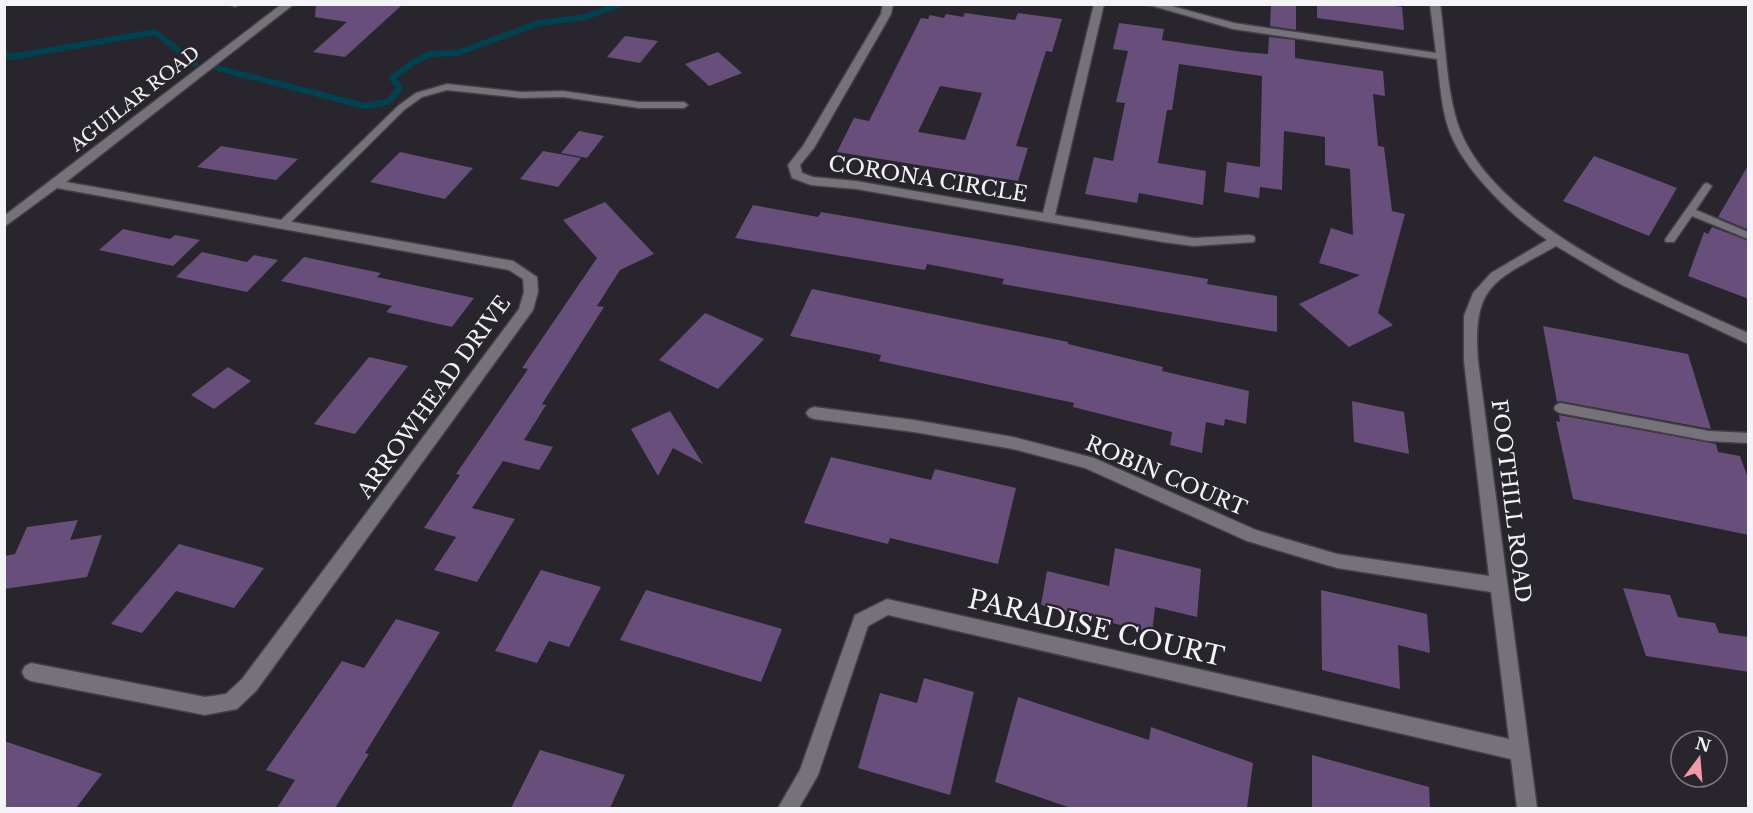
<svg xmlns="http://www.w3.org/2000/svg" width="1753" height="813" viewBox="0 0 1753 813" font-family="'Libre Baskerville',serif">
<rect width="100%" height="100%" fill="#28262c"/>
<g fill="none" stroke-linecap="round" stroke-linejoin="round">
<!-- stream -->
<g stroke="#004350" stroke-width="6">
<polyline points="4,54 11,57 155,32 195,64"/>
<polyline points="217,68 365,106 388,102 400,88 392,78 414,62 430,54 457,53 539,23 585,17 621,4"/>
</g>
</g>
<!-- building -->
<g fill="#674e7b" fill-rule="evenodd">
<polygon points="316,4 403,4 345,57 313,52 347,22 315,17"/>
<polygon points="1271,4 1296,4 1296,30 1270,26"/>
<polygon points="1317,4 1381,4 1402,7 1404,30 1317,18"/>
<path d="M 965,13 L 1015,20 L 1018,13 L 1062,19 L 1052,52 L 1046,51 L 1016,146 L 1028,148 L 1018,181 L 837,152 L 854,118 L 869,121 L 921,18 L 928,19 L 930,15 L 944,18 L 946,14 L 963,17 ZM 940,86 L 982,93 L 965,140 L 918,132 Z"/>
<polygon points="1119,23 1164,29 1162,40 1243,52 1268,54 1269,37 1295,40 1295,58 1383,71 1385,96 1373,94 1378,146 1384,147 1392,211 1405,214 1378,313 1393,325 1349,347 1299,304 1360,275 1319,263 1331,228 1353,235 1350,169 1325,165 1325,137 1284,131 1282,190 1260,187 1259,198 1224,192 1227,162 1260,167 1262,76 1179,64 1172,110 1167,110 1158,163 1206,171 1203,205 1139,193 1137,203 1085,194 1094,157 1113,161 1125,103 1116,102 1128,51 1113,49"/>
<polygon points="625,36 658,41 640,63 607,57"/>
<polygon points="718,52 742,73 709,86 685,64"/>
<polygon points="579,131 604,136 587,158 561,153"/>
<polygon points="221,146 298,159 276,180 197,167"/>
<polygon points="543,151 581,158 558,187 520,179"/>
<polygon points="400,152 473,168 445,199 370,182"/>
<polygon points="1594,156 1677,188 1649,236 1563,201"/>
<polygon points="1749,164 1749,230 1718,217"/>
<polygon points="605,202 654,254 620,270 597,306 604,307 542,404 546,405 524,440 553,447 539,470 503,461 472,508 515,519 477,582 434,570 456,537 424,528 460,475 456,474 528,369 522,368 597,258 563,220"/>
<polygon points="753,205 818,217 821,212 1208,279 1207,284 1277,296 1277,332 1002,284 1004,279 927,264 925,270 735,238"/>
<polygon points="1712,227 1749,241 1749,299 1688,276 1704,232 1708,234"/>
<polygon points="123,229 170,239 175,235 200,240 173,266 99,250"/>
<polygon points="202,252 247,262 254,255 278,260 247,292 176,277"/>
<polygon points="304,257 381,273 377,277 474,298 452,327 386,312 392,306 281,281"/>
<polygon points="812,289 1068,342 1068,344 1163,367 1162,371 1249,391 1246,424 1225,419 1224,426 1206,422 1202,453 1170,445 1172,432 1073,407 1074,403 879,361 881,355 790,336"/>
<polygon points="705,313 764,339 718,389 659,360"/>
<polygon points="1543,326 1688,354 1711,429 1560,401 1557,402"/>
<polygon points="369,357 408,366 355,434 314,424"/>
<polygon points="228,367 251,381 214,409 191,395"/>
<polygon points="1352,401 1404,412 1409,454 1354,442"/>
<polygon points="670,411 703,464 673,448 658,476 631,429"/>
<polygon points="1559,415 1716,444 1718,452 1740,456 1749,481 1749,535 1573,499 1556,421 1560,422"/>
<polygon points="831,457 931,480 935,469 1016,488 998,564 890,538 888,544 804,523"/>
<polygon points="78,520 70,540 102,535 87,577 4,589 4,556 15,554 27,527"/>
<polygon points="179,544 264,568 234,608 176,591 142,633 111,624"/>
<polygon points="1115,548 1201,569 1197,617 1155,607 1152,633 1041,605 1047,571 1109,586"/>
<polygon points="541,570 601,587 569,647 549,641 537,663 495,651"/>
<polygon points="1623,588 1670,595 1678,617 1715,623 1719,633 1749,637 1749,672 1646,656"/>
<polygon points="646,590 782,629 761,682 620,640"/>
<polygon points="1321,590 1427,614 1430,653 1398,645 1400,689 1322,670"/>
<polygon points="396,619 440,632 365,753 369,754 335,808 277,808 295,780 266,770 342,661 364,668"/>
<polygon points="924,678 974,692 950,795 858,768 880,693 917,703"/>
<polygon points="1018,697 1149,740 1151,727 1253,763 1247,808 1071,808 995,782"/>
<polygon points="4,741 102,774 76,808 4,808"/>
<polygon points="540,750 625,775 610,808 511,808"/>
<polygon points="1312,755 1429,787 1430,808 1312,808"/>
</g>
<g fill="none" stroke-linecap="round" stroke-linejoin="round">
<defs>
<g id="lane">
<polygon points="240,4 235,7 231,5 231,4"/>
<polygon points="447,84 521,92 563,91 639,102 684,102 688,105 684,108 639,108 563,97 521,98 447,90 422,97 404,110 286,227 278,227 278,223 398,106 416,93"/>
<polygon points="1707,183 1712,186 1696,210 1748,232 1748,239 1692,216 1674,242 1666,242 1665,240 1666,238 1704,184"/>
<polygon points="1560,403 1709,431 1748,433 1748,443 1709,441 1560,413 1556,411 1554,408 1556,405"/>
</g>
<g id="street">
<polygon points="282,4 294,4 66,182 513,261 537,277 538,292 533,310 256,691 237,709 205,715 31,681 25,678 22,672 25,666 31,663 205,697 226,694 242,679 519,309 524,292 523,279 509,270 57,188 4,227 4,216"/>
<polygon points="883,4 893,4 891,14 814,148 800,165 802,173 813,177 856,181 1043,213 1094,4 1104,4 1055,215 1194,238 1249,235 1254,236 1255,239 1254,242 1194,246 1163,242 856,189 811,185 792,178 788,165 803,146 881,14"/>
<path d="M 1146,4 L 1164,4 L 1234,23 L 1436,53 L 1430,4 L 1440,4 C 1446,44 1446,93 1460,130 C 1497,225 1661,294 1748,333 L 1748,344 L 1622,285 L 1556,246 C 1495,281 1472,283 1478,361 L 1537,808 L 1517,808 L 1511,759 L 888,615 L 868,626 L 818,775 L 799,808 L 778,808 L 800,770 L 855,615 L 887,599 L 1509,739 L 1491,592 L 1337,568 L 1247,541 L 1085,468 L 1013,449 L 914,432 L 814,419 L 809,417 L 806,413 L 809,409 L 814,407 L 914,420 L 1013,437 L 1094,458 L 1256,530 L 1337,554 L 1489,576 L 1464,361 L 1464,316 L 1473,293 L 1491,273 L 1547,240 C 1511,216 1461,168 1448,127 C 1441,106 1440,82 1437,59 L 1233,29 Z"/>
</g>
</defs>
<!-- lane casing -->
<use href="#lane" stroke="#434146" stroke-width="3"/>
<!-- street casing -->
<use href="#street" stroke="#434146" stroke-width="3"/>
<!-- lane -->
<use href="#lane" fill="#757379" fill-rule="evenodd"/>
<!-- street -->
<use href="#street" fill="#757379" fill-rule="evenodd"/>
</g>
<g text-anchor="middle" stroke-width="5" stroke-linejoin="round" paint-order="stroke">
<!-- far-street labels -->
<g font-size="18" fill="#f4f3f7" stroke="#28262c">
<text transform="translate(135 99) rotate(-38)" y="6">AGUILAR ROAD</text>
</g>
<!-- street labels -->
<g font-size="21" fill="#f4f3f7" stroke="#28262c">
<text transform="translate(928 179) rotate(9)" y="7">CORONA CIRCLE</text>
<text transform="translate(434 397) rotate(-54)" y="7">ARROWHEAD DRIVE</text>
<text transform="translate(1166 476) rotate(23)" y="7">ROBIN COURT</text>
<text transform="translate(1511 501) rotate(83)" y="7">FOOTHILL ROAD</text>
</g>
<!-- near-street labels -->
<g font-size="26" fill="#f4f3f7" stroke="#28262c">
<text transform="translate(1096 628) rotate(13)" y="9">PARADISE COURT</text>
</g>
</g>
<!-- border -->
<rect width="1753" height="813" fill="none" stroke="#f4f3f7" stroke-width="12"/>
<!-- north arrow -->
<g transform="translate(1699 759) rotate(16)"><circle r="28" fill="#28262c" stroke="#7a787d" stroke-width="1.5"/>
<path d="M0-4.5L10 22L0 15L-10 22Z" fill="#f39aaa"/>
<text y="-9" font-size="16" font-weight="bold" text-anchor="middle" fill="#f4f3f7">N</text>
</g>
</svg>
